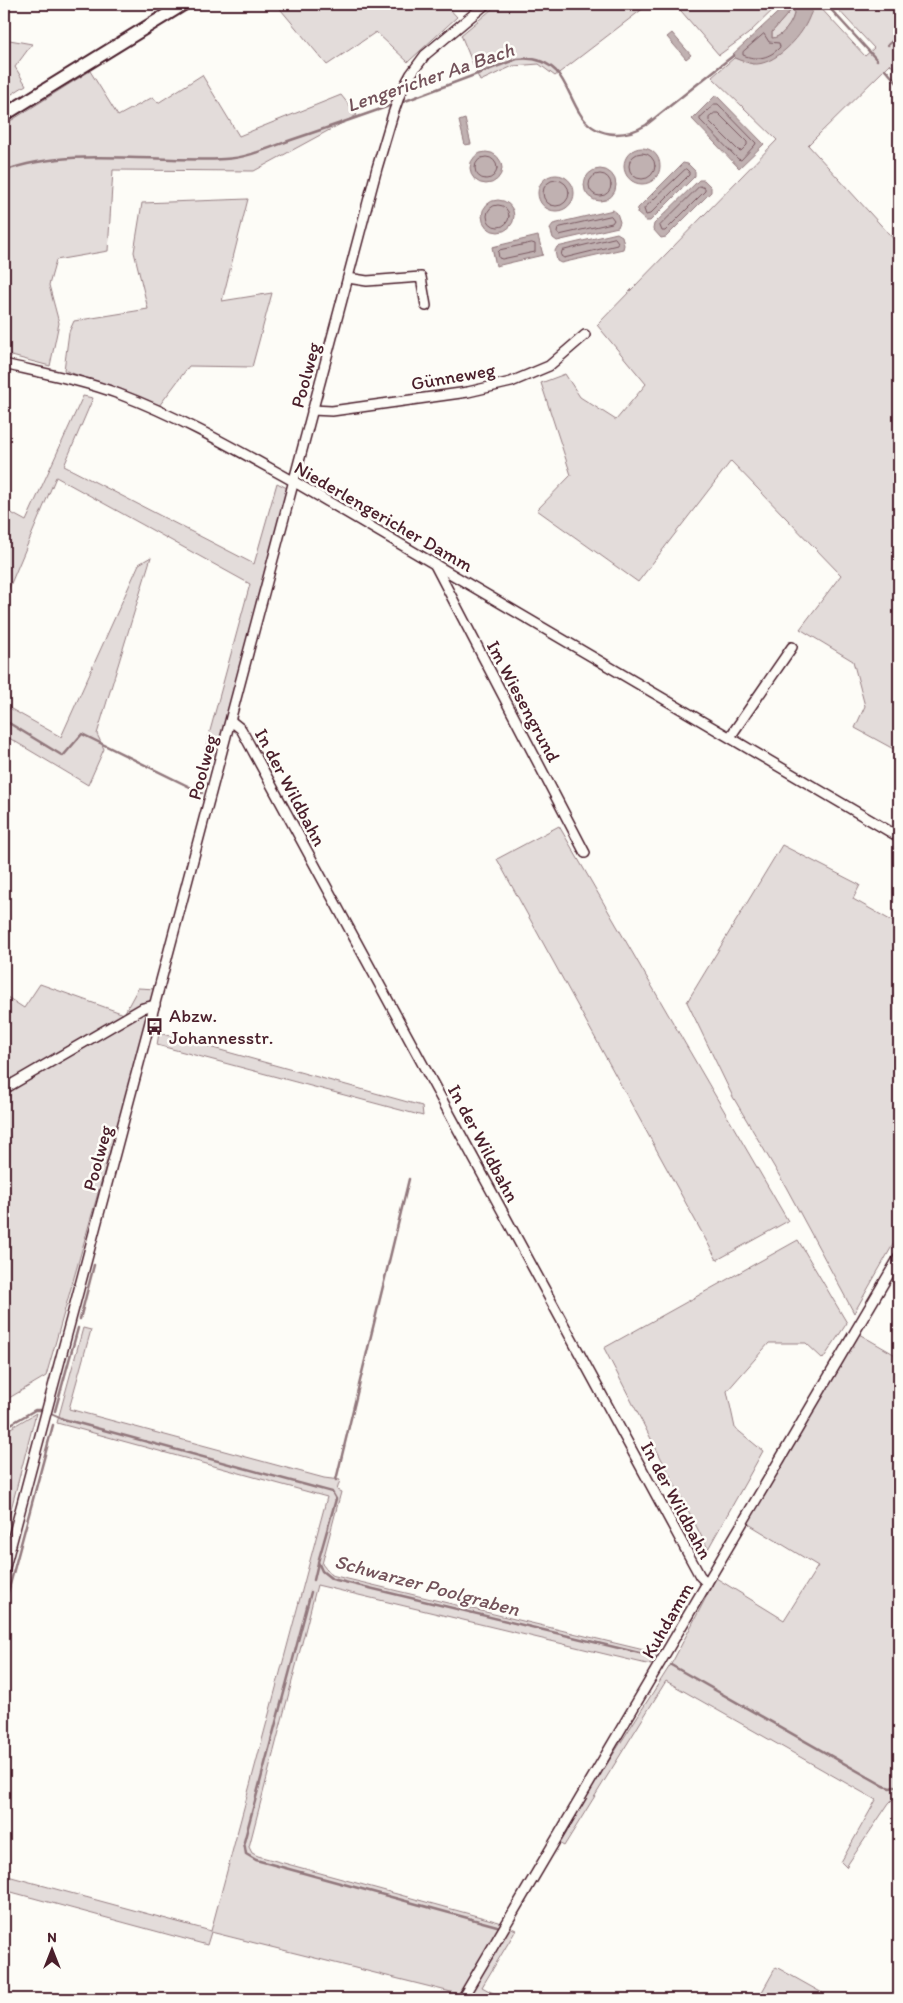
<svg xmlns="http://www.w3.org/2000/svg" width="903" height="2003" viewBox="0 0 903 2003" font-family="Itim,sans-serif">
<rect width="100%" height="100%" fill="#fdfcf7"/>
<filter id="ink" filterUnits="userSpaceOnUse"><feTurbulence type="fractalNoise" baseFrequency=".02" numOctaves="2"/><feDisplacementMap in="SourceGraphic" scale="10" xChannelSelector="R" yChannelSelector="G"/><feConvolveMatrix kernelMatrix="1 2 1 2 8 2 1 2 1" color-interpolation-filters="sRGB"/></filter>
<g filter="url(#ink)">
<!-- green -->
<g fill="#e3dcda" stroke="#967e82">
<polygon points="276,4 445,4 457,17 408,62 376,32 327,65"/>
<polygon points="498,4 649,4 555,76 539,64 513,66 480,81 461,35"/>
<polygon points="675,4 779,4 748,34 719,55"/>
<polygon points="817,4 865,56 874,48 833,4 899,4 899,74 890,64 808,145 899,245 899,752 855,728 865,706 853,661 800,629 841,575 731,461 638,582 537,510 571,475 541,383 565,374 580,397 616,420 646,384 597,325 777,140 712,77 734,58 753,64 806,24 810,13"/>
<path d="M 792,9 L 794,10 C 795,20 782,38 772,38 L 772,32 Z"/>
<polygon points="4,39 32,44 15,67 26,85 4,99"/>
<polygon points="90,71 118,116 153,97 158,103 202,75 239,136 341,95 357,115 254,171 113,170 108,251 56,260 49,285 59,323 50,366 4,354 4,125"/>
<polygon points="248,199 222,301 272,293 252,367 189,366 159,406 64,370 69,332 74,321 148,309 134,252 142,203"/>
<polygon points="83,396 93,398 64,466 254,564 277,483 287,488 215,758 204,753 250,584 56,477 4,600 4,509 26,521"/>
<polygon points="151,557 97,734 104,749 88,785 4,735 4,705 61,737 139,564"/>
<polygon points="559,826 788,1221 717,1260 497,859"/>
<polygon points="782,845 860,885 853,899 899,925 899,1234 854,1313 786,1187 733,1097 687,1002"/>
<polygon points="40,984 124,1014 138,988 156,989 46,1376 4,1401 4,1238 8,1236 4,1228 4,995 24,1008"/>
<polygon points="159,1033 422,1106 423,1116 157,1045"/>
<polygon points="798,1240 847,1323 823,1359 806,1343 769,1343 727,1391 735,1428 763,1451 708,1549 604,1348"/>
<polygon points="83,1328 91,1330 69,1409 324,1478 340,1480 337,1490 341,1492 322,1564 331,1575 652,1652 651,1665 317,1585 249,1847 252,1853 258,1856 499,1922 516,1930 482,1987 504,1999 472,1999 476,1993 464,1986 459,1994 211,1932 207,1945 4,1890 4,1875 211,1931 327,1497 57,1423"/>
<polygon points="859,1334 899,1357 899,1793 889,1803 846,1867 841,1862 876,1800 666,1681 564,1846 557,1842 673,1661 716,1578 784,1620 818,1566 747,1523"/>
<polygon points="36,1413 4,1536 4,1432"/>
<polygon points="776,1967 833,1999 758,1999"/>
</g>
<!-- water -->
<g fill="#c0b1b1" stroke="#91777b" fill-rule="evenodd">
<path d="M 787,4 L 817,4 C 811,10 810,17 806,24 C 798,41 769,70 749,63 C 743,61 736,60 732,55 ZM 792,9 L 794,11 C 795,20 782,38 772,38 L 772,32 Z"/>
<polygon points="672,33 691,55 686,59 667,37"/>
<polygon points="716,95 764,144 739,168 692,119"/>
<polygon points="465,119 471,144 465,145 459,121"/>
<circle cx="642" cy="166" r="18"/>
<circle cx="486" cy="168" r="16"/>
<polygon points="683,163 688,164 695,171 695,176 650,221 646,221 637,213 638,208"/>
<circle cx="600" cy="185" r="16"/>
<circle cx="556" cy="193" r="18"/>
<polygon points="699,180 704,180 711,187 711,192 666,237 661,238 653,229 654,224"/>
<circle cx="498" cy="216" r="16"/>
<polygon points="613,210 617,213 620,222 618,227 557,241 553,238 550,228 553,224"/>
<polygon points="617,233 622,236 624,245 623,249 561,263 557,261 555,251 557,247"/>
<polygon points="538,236 543,255 496,266 492,247"/>
</g>
<g fill="none" stroke-linecap="round" stroke-linejoin="round">
<!-- shore -->
<g stroke="#795961" stroke-width="1">
<path d="M 764,34 L 769,42 L 779,43 L 780,47 C 770,58 757,61 743,55 L 743,52 Z"/>
<polygon points="715,104 718,104 756,143 755,145 741,160 738,159 700,120 700,118"/>
<polygon points="715,113 718,113 747,142 747,145 741,151 738,150 709,121 709,118"/>
<circle cx="642" cy="166" r="13"/>
<circle cx="486" cy="168" r="11"/>
<polygon points="686,169 689,172 689,175 650,214 646,215 644,209"/>
<circle cx="600" cy="185" r="11"/>
<circle cx="556" cy="193" r="13"/>
<polygon points="700,186 705,188 705,191 665,231 662,231 660,226"/>
<circle cx="498" cy="216" r="11"/>
<polygon points="611,216 614,220 612,223 559,235 557,233 558,228"/>
<polygon points="615,238 618,242 617,245 564,258 561,256 562,251"/>
<polygon points="532,243 535,244 535,252 502,259 499,258 498,252 500,250"/>
</g>
<!-- stream -->
<g stroke="#91777b" stroke-width="2.5">
<polyline points="826,4 877,60"/>
<polyline points="888,45 899,35"/>
<polyline points="885,69 899,85"/>
<path d="M 400,103 L 517,59 C 532,57 546,61 556,71 C 566,82 571,99 579,112 C 594,138 623,139 646,125 L 734,55"/>
<path d="M 4,171 C 68,146 155,163 224,159 C 248,158 271,147 294,139 C 327,128 361,116 395,104"/>
<polyline points="4,720 63,756 82,734 202,793"/>
<polyline points="80,1319 94,1265"/>
<polyline points="55,1411 78,1328"/>
<polyline points="52,1414 63,1419 332,1492 336,1499 318,1562 322,1571 332,1579 656,1657"/>
<polyline points="4,1428 35,1410 42,1410"/>
<polyline points="336,1480 409,1179"/>
<polyline points="314,1580 318,1563"/>
<polyline points="311,1592 244,1842 246,1854 256,1860 497,1926"/>
<polyline points="4,1607 53,1425"/>
<polyline points="671,1665 884,1786 890,1788 899,1786"/>
</g>
<defs>
<g id="minor">
<polyline points="348,278 367,281 421,277 426,306"/>
<path d="M 4,364 C 42,373 82,380 119,394 C 180,417 237,450 293,481 L 899,837"/>
<polyline points="312,410 332,411 468,392 511,382 549,366 585,335"/>
<polyline points="435,565 585,853"/>
<polyline points="231,721 241,729 700,1576 707,1583"/>
<polyline points="730,737 792,647"/>
<polyline points="4,1089 143,1008 155,1005"/>
<polyline points="4,1571 377,168 393,114 400,94 411,74 425,55 486,4"/>
<polyline points="462,1999 899,1257"/>
</g>
<polyline id="major" points="4,115 184,4"/>
</defs>
<!-- minor casing -->
<use href="#minor" stroke="#4a1f2b" stroke-width="12"/>
<!-- major casing -->
<use href="#major" stroke="#4a1f2b" stroke-width="15"/>
<!-- minor -->
<use href="#minor" stroke="#fdfcf7" stroke-width="9"/>
<!-- major -->
<use href="#major" stroke="#fdfcf7" stroke-width="11"/>
</g>
</g>
<!-- icons -->
<defs>
<symbol id="bus-bare" viewBox="-9 -9 18 18"><path d="M-5-6H5V4H4V6H2V4H-2V6H-4V4H-5ZM-3.5-4V0h7V-4ZM-3.5 1.2v1.5H-2V1.2ZM2 1.2v1.5H3.5V1.2Z" fill="#4a1f2b" stroke="#fdfcf7" stroke-width="2.5" paint-order="stroke"/></symbol>
</defs>
<g fill-rule="evenodd">
<use href="#bus-bare" x="142" y="1014" width="25" height="25"/>
</g>
<g text-anchor="middle" stroke-width="5" stroke-linejoin="round" paint-order="stroke">
<!-- street labels -->
<g font-size="19" fill="#4a1f2b" stroke="#fdfcf7">
<text transform="translate(305 375) rotate(-75)" y="7">Poolweg</text>
<text transform="translate(453 376) rotate(-10)" y="7">Günneweg</text>
<text transform="translate(384 516) rotate(30)" y="7">Niederlengericher Damm</text>
<text transform="translate(524 701) rotate(62)" y="7">Im Wiesengrund</text>
<text transform="translate(202 767) rotate(-75)" y="7">Poolweg</text>
<text transform="translate(291 787) rotate(62)" y="7">In der Wildbahn</text>
<text transform="translate(484 1143) rotate(62)" y="7">In der Wildbahn</text>
<text transform="translate(97 1158) rotate(-75)" y="7">Poolweg</text>
<text transform="translate(677 1500) rotate(62)" y="7">In der Wildbahn</text>
<text transform="translate(667 1620) rotate(-60)" y="7">Kuhdamm</text>
</g>
<!-- poi labels -->
<g font-size="19" fill="#4a1f2b" stroke="#fdfcf7" text-anchor="start">
<text x="169" y="1022">Abzw.<tspan x="169" dy="22">Johannesstr.</tspan></text>
</g>
<!-- water labels -->
<g font-size="20" font-style="italic" fill="#73525a" stroke="#fdfcf7">
<text transform="translate(430 77) rotate(-19)" y="7">Lengericher Aa Bach</text>
<text transform="translate(427 1585) rotate(15)" y="7">Schwarzer Poolgraben</text>
</g>
</g>
<!-- margin -->
<rect width="903" height="2003" fill="none" stroke="#fdfcf7" stroke-width="20"/>
<rect x="10" y="10" width="883" height="1983" fill="none" stroke="#4a1f2b" stroke-width="2" filter="url(#ink)"/>
<!-- north arrow -->
<g transform="translate(52 1950)" stroke="#fdfcf7" stroke-width="4" paint-order="stroke">
<path d="M0-4L9 19L0 12L-9 19Z" fill="#4a1f2b"/>
<text y="-8" font-size="14" font-weight="bold" text-anchor="middle" fill="#4a1f2b">N</text>
</g>
</svg>
